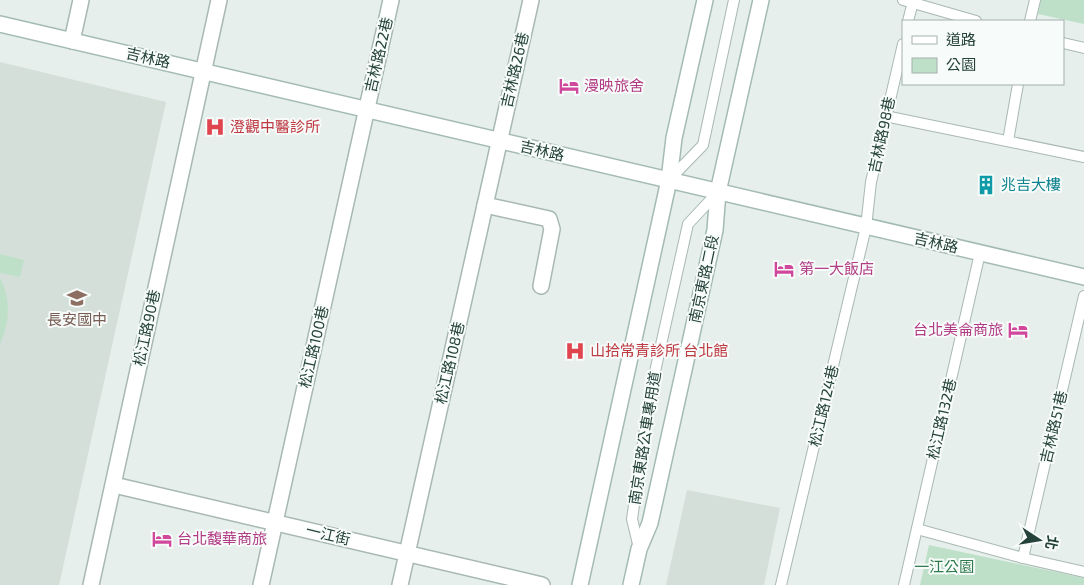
<svg xmlns="http://www.w3.org/2000/svg" width="1084" height="585" viewBox="0 0 1084 585" font-family="'Exo 2','Noto Sans TC',sans-serif">
<rect width="100%" height="100%" fill="#e6efeb"/>
<!-- built -->
<g fill="#d4dfda">
<polygon points="0,62 166,102 59,585 0,585"/>
<polygon points="687,490 780,508 764,585 666,585"/>
</g>
<!-- green -->
<g fill="#bfe0c8">
<polygon points="1041,0 1084,0 1084,24 1038,14"/>
<polygon points="0,254 24,260 20,277 0,273"/>
<path d="M 0,278 C 11,299 10,322 0,344 Z"/>
<polygon points="929,545 1084,578 1084,585 920,585"/>
</g>
<g fill="none" stroke-linecap="round" stroke-linejoin="round">
<defs>
<g id="lane">
<polyline points="903,0 976,21"/>
<polyline points="908,21 913,2"/>
<polyline points="1030,21 1035,0"/>
<polyline points="1063,43 1084,48"/>
<polyline points="885,116 1084,157"/>
<polyline points="1008,141 1018,84"/>
<polyline points="669,180 703,145 734,0"/>
<polyline points="917,529 1023,558 1084,572"/>
<polyline points="639,548 632,519 650,394 688,224 718,192"/>
<polyline points="1023,558 1084,296"/>
<polyline points="781,585 866,227 871,182 903,44"/>
<polyline points="904,585 980,253"/>
</g>
<g id="street">
<polyline points="72,41 81,0"/>
<polyline points="485,205 549,219 552,229 541,286"/>
<polyline points="114,485 542,585"/>
<polyline points="91,585 219,0"/>
<polyline points="261,585 391,0"/>
<polyline points="400,585 531,0"/>
</g>
<g id="secondary">
<polyline points="0,24 1084,277"/>
<polyline points="580,585 669,180 674,138 705,0"/>
<polyline points="631,585 639,549 650,523 715,230 718,192 761,0"/>
</g>
</defs>
<!-- lane casing -->
<use href="#lane" stroke="#a8b8b2" stroke-width="12"/>
<!-- street casing -->
<use href="#street" stroke="#a8b8b2" stroke-width="18"/>
<!-- secondary casing -->
<use href="#secondary" stroke="#a4bbb3" stroke-width="18"/>
<!-- lane -->
<use href="#lane" stroke="#fff" stroke-width="10"/>
<!-- street -->
<use href="#street" stroke="#fff" stroke-width="15"/>
<!-- secondary -->
<use href="#secondary" stroke="#fff" stroke-width="15"/>
</g>
<!-- icons -->
<defs>
<symbol id="hotel-bare" viewBox="-9 -9 18 18"><path d="M-6-4.5h1.5V1H6V5H4.5V3h-9V5H-6ZM-4 0a1.8 1.8 0 1 1 3.6 0ZM.5 0V-2.5h3Q6-2.5 6 0Z" fill="#d1479c" stroke="#f7fbf9" stroke-width="2.5" paint-order="stroke"/></symbol>
<symbol id="hospital-bare" viewBox="-9 -9 18 18"><path d="M-5-5h3v3.5h4V-5h3V5h-3V1.5h-4V5h-3Z" fill="#e0444e" stroke="#f7fbf9" stroke-width="2.5" paint-order="stroke"/></symbol>
<symbol id="building-bare" viewBox="-9 -9 18 18"><path d="M-4-6H4V6H1V3H-1V6H-4ZM-2.5-4.3h1.7v1.8h-1.7ZM.8-4.3h1.7v1.8H.8ZM-2.5-1h1.7V.8h-1.7ZM.8-1h1.7V.8H.8Z" fill="#0f9aa8" stroke="#f7fbf9" stroke-width="2.5" paint-order="stroke"/></symbol>
<symbol id="school-bare" viewBox="-9 -9 18 18"><path d="M0-5L7-2L0 1L-7-2ZM-4 1L0 2.5L4 1V4Q0 6-4 4Z" fill="#8d6e63" stroke="#f7fbf9" stroke-width="2.5" paint-order="stroke"/></symbol>
</defs>
<g fill-rule="evenodd">
<use href="#hotel-bare" x="555" y="72" width="28" height="28"/>
<use href="#hospital-bare" x="201" y="113" width="28" height="28"/>
<use href="#building-bare" x="972" y="171" width="28" height="28"/>
<use href="#hotel-bare" x="770" y="255" width="28" height="28"/>
<use href="#school-bare" x="63" y="284" width="28" height="28"/>
<use href="#hotel-bare" x="1004" y="316" width="28" height="28"/>
<use href="#hospital-bare" x="561" y="337" width="28" height="28"/>
<use href="#hotel-bare" x="148" y="525" width="28" height="28"/>
</g>
<g text-anchor="middle" stroke-width="4" stroke-linejoin="round" paint-order="stroke">
<!-- street labels -->
<g font-size="15" fill="#24423a" stroke="#f7fbf9">
<text transform="translate(379 55) rotate(-77)" y="5">吉林路22巷</text>
<text transform="translate(148 58) rotate(13)" y="5">吉林路</text>
<text transform="translate(515 70) rotate(-77)" y="5">吉林路26巷</text>
<text transform="translate(882 135) rotate(-78)" y="5">吉林路98巷</text>
<text transform="translate(542 151) rotate(13)" y="5">吉林路</text>
<text transform="translate(936 243) rotate(13)" y="5">吉林路</text>
<text transform="translate(704 279) rotate(-78)" y="5">南京東路二段</text>
<text transform="translate(147 328) rotate(-78)" y="5">松江路90巷</text>
<text transform="translate(314 347) rotate(-77)" y="5">松江路100巷</text>
<text transform="translate(450 363) rotate(-77)" y="5">松江路108巷</text>
<text transform="translate(824 406) rotate(-77)" y="5">松江路124巷</text>
<text transform="translate(942 419) rotate(-77)" y="5">松江路132巷</text>
<text transform="translate(1054 427) rotate(-77)" y="5">吉林路51巷</text>
<text transform="translate(645 438) rotate(-81)" y="5">南京東路公車專用道</text>
<text transform="translate(328 535) rotate(13)" y="5">一江街</text>
</g>
<!-- hotel labels -->
<g font-size="15" fill="#b23c85" stroke="#f7fbf9" text-anchor="start">
<text x="584" y="91">漫映旅舍</text>
<text x="799" y="274">第一大飯店</text>
<text x="1003" y="335" text-anchor="end">台北美侖商旅</text>
<text x="177" y="544">台北馥華商旅</text>
</g>
<!-- health labels -->
<g font-size="15" fill="#be3a42" stroke="#f7fbf9" text-anchor="start">
<text x="230" y="132">澄觀中醫診所</text>
<text x="590" y="356">山拾常青診所 台北館</text>
</g>
<!-- culture labels -->
<g font-size="15" fill="#0d838f" stroke="#f7fbf9" text-anchor="start">
<text x="1001" y="190">兆吉大樓</text>
</g>
<!-- education labels -->
<g font-size="15" fill="#785e54" stroke="#f7fbf9">
<text x="77" y="325">長安國中</text>
</g>
<!-- park labels -->
<g font-size="15" fill="#2d7a4b" stroke="#f7fbf9">
<text x="944" y="572">一江公園</text>
</g>
</g>
<!-- legend -->
<rect x="902" y="20" width="162" height="65" fill="#f7fbf9" stroke="#a3b1ad"/>
<rect x="912" y="36" width="25" height="8" fill="#ffffff" stroke="#a3b1ad"/>
<text x="946" y="45" font-size="15" fill="#24423a">道路</text>
<rect x="912" y="58" width="25" height="15" fill="#bfe0c8" stroke="#a3b1ad"/>
<text x="946" y="70" font-size="15" fill="#24423a">公園</text>
<!-- north arrow -->
<g transform="translate(1039 540) rotate(102)" stroke="#f7fbf9" stroke-width="4" paint-order="stroke">
<path d="M0-4L9 19L0 12L-9 19Z" fill="#24423a"/>
<text y="-8" font-size="14" font-weight="bold" text-anchor="middle" fill="#24423a">北</text>
</g>
</svg>
